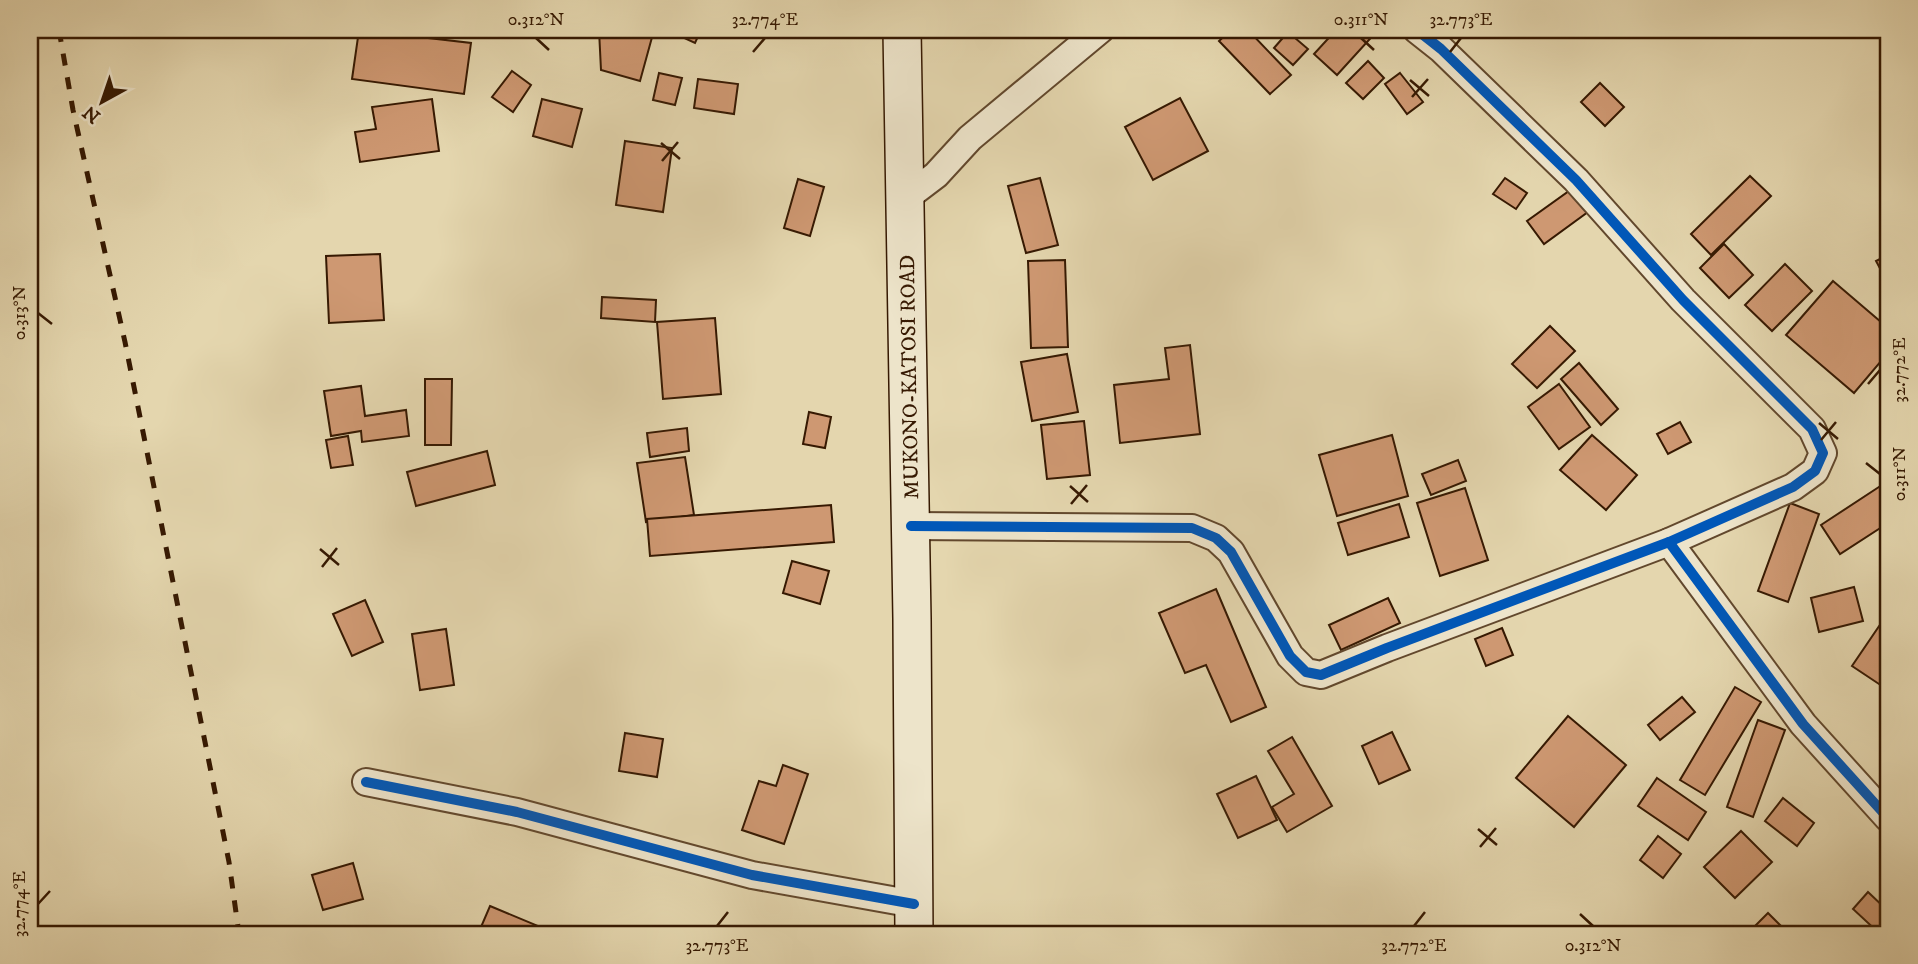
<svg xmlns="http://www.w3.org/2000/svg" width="1918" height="964" viewBox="0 0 1918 964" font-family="'IM FELL DW Pica',serif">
<rect width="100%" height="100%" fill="#e4d6ae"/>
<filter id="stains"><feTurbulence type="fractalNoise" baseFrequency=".00286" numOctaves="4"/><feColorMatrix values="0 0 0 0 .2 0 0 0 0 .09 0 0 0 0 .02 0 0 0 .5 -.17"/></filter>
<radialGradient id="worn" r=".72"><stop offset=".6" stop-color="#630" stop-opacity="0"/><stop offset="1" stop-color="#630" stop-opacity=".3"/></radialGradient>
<!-- building -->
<g fill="#ce9872" stroke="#361902" stroke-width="2">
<polygon points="359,30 471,43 464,94 352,79"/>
<polygon points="599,30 654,30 640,81 601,70"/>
<polygon points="667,30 701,30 695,43"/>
<polygon points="1231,30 1248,30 1291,75 1270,94 1219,41"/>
<polygon points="1336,30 1378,30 1337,75 1314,54"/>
<polygon points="1288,32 1308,49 1293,65 1274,48"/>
<polygon points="1368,61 1384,78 1363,99 1346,83"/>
<polygon points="512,71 531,85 513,112 492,97"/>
<polygon points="659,73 682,78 675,105 653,100"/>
<polygon points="1400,73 1423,102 1407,114 1385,84"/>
<polygon points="698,79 738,84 734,114 694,108"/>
<polygon points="1600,83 1624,107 1605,126 1581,102"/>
<polygon points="1180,98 1208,151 1153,180 1125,127"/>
<polygon points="432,99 439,151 360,162 355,132 376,129 372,107"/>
<polygon points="542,99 582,109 572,147 533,136"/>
<polygon points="625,141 672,148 663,212 616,205"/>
<polygon points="1750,176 1771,196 1711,255 1691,234"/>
<polygon points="1040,178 1058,245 1026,253 1008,186"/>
<polygon points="1505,178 1527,193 1516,209 1493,194"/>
<polygon points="798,179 824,187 810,236 784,228"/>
<polygon points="1576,186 1592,209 1544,244 1527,221"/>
<polygon points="1724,244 1753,275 1729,298 1700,268"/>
<polygon points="380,254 384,320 329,323 326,256"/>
<polygon points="1888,255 1888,274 1884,276 1876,261"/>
<polygon points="1065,260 1068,347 1031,348 1028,261"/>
<polygon points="1785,264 1812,291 1772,331 1745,305"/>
<polygon points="1833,281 1888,328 1888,353 1854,393 1786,335"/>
<polygon points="602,297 656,300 655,322 601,318"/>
<polygon points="715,318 721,394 663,399 657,322"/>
<polygon points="1550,326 1575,351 1537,388 1512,364"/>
<polygon points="1190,345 1200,434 1120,443 1114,385 1169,379 1165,348"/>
<polygon points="1067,354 1078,412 1032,421 1021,362"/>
<polygon points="1579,363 1618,409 1601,425 1561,379"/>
<polygon points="425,379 452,379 451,445 425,445"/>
<polygon points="1559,384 1590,427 1559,449 1528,407"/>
<polygon points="361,386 365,416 406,410 409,436 362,442 361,431 331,436 324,391"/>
<polygon points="809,412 831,417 825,448 803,444"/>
<polygon points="1084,421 1090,475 1047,479 1041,425"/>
<polygon points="1680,422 1691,442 1668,454 1657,434"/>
<polygon points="687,428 689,451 650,457 647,433"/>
<polygon points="1392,435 1408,496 1337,516 1319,455"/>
<polygon points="1592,435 1637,475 1606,510 1560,470"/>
<polygon points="348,436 353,465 331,468 326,440"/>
<polygon points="487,451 495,485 416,506 407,472"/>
<polygon points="685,457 694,515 646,522 637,463"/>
<polygon points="1458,460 1466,481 1431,495 1422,474"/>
<polygon points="1888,481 1888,523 1840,554 1821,525"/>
<polygon points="1465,488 1488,560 1440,576 1417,503"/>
<polygon points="1790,503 1819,514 1788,602 1758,591"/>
<polygon points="1399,504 1409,537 1348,555 1338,523"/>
<polygon points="831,505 834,542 650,556 647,519"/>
<polygon points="792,561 829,571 820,604 783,593"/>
<polygon points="1854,587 1863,621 1819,632 1811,598"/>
<polygon points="1216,589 1266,707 1231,722 1206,665 1185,673 1159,613"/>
<polygon points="1388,598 1400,623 1341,650 1329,625"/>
<polygon points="365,600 383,642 352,656 333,614"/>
<polygon points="1888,613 1888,690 1852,666"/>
<polygon points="1502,628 1513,655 1486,666 1475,639"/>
<polygon points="446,629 454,685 420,690 412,634"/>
<polygon points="1735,687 1761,702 1705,795 1680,780"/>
<polygon points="1682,697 1695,712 1660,740 1648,725"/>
<polygon points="1568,716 1626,765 1574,827 1516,778"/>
<polygon points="1758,720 1785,730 1753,817 1727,807"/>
<polygon points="1392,732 1410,770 1379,784 1362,746"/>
<polygon points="625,733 663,739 657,777 619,771"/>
<polygon points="1292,737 1332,806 1287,832 1272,807 1294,794 1268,751"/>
<polygon points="783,765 808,774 784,844 742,830 759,781 776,786"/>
<polygon points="1256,776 1277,820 1238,838 1217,794"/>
<polygon points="1657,778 1706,812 1688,840 1638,806"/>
<polygon points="1783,798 1814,823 1797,846 1765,821"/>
<polygon points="1741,831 1772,862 1735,898 1704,867"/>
<polygon points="1658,836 1681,854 1663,878 1640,860"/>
<polygon points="353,863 363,899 323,910 312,875"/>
<polygon points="1868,892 1888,911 1888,934 1880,934 1853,909"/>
<polygon points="490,906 550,931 549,934 478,934"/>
<polygon points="1768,913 1789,934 1747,934"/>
</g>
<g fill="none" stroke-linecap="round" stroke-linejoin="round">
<defs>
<g id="street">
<polyline points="1417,30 1441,49 1576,180 1683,300 1812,429 1823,453 1815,471 1793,487 1669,542"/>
<polyline points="907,197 936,175 970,138 1100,30"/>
<polyline points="911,526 1192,528 1216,538 1231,552 1290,656 1306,672 1321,675 1387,648 1669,542 1803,724 1888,818"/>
<polyline points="366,782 517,812 752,875 914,904"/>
</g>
<polyline id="secondary" points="902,30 912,619 914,934"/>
</defs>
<!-- street casing -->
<use href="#street" stroke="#62482d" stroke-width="30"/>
<!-- secondary casing -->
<use href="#secondary" stroke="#361902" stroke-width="40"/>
<!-- street -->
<use href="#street" stroke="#ede4ca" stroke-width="26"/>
<!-- secondary -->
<use href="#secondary" stroke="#ede4ca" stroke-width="37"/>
<!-- rail -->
<polyline stroke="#361902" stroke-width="5" stroke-dasharray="12 12" stroke-linecap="butt" points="59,30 73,110 125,342 229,862 239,934"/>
<defs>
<g id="cycleway">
<polyline points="1417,30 1441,49 1576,180 1683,300 1812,429 1823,453 1815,471 1793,487 1669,542"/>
<polyline points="911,526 1192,528 1216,538 1231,552 1290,656 1306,672 1321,675 1387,648 1669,542 1803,724 1888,818"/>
<polyline points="366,782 517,812 752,875 914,904"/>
</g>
</defs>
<!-- cycleway casing -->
<use href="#cycleway" stroke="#ede4ca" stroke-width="15"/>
<!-- cycleway -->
<use href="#cycleway" stroke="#0057b8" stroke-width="10"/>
</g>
<!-- ticks -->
<path fill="none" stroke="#361902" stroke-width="2.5" d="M 536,38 L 549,50M 1361,38 L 1374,50M 753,52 L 765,38M 1450,52 L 1461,38M 1410,80 L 1429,96M 1412,97 L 1428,79M 661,143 L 680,159M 662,161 L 678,142M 38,313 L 52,324M 1868,384 L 1880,370M 1819,423 L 1838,439M 1821,440 L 1836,422M 1866,463 L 1880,474M 1070,486 L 1088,502M 1071,504 L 1087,485M 320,549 L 339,565M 322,567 L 337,548M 1478,829 L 1497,845M 1480,847 L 1496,828M 38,904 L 50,891M 1580,914 L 1593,926M 717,926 L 728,912M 1414,926 L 1425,912"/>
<g text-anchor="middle" stroke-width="6" stroke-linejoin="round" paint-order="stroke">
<!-- street labels -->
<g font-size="21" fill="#361902" stroke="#ede4ca">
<text transform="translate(909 377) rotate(-91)" y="7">MUKONO-KATOSI ROAD</text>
</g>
</g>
<!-- margin -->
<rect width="1918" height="964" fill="none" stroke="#e4d6ae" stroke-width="77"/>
<!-- north arrow -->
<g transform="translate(102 102) rotate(220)" stroke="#ede4ca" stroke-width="5" paint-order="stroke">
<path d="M0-5L12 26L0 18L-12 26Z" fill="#361902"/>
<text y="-10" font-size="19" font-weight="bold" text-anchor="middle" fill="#361902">N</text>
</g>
<rect x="38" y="38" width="1842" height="888" fill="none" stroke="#361902" stroke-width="2.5"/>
<g font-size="18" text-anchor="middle" fill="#361902">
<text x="536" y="25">0.312°N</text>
<text x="765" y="25">32.774°E</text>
<text x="1361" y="25">0.311°N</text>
<text x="1461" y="25">32.773°E</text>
<text transform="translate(19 313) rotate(-90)" y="6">0.313°N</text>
<text transform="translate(1899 370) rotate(-90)" y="6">32.772°E</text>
<text transform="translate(1899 474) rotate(-90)" y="6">0.311°N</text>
<text transform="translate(19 904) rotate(-90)" y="6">32.774°E</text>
<text x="717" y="951">32.773°E</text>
<text x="1414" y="951">32.772°E</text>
<text x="1593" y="951">0.312°N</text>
</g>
<rect width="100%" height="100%" filter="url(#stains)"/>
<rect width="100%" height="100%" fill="url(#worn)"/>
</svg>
